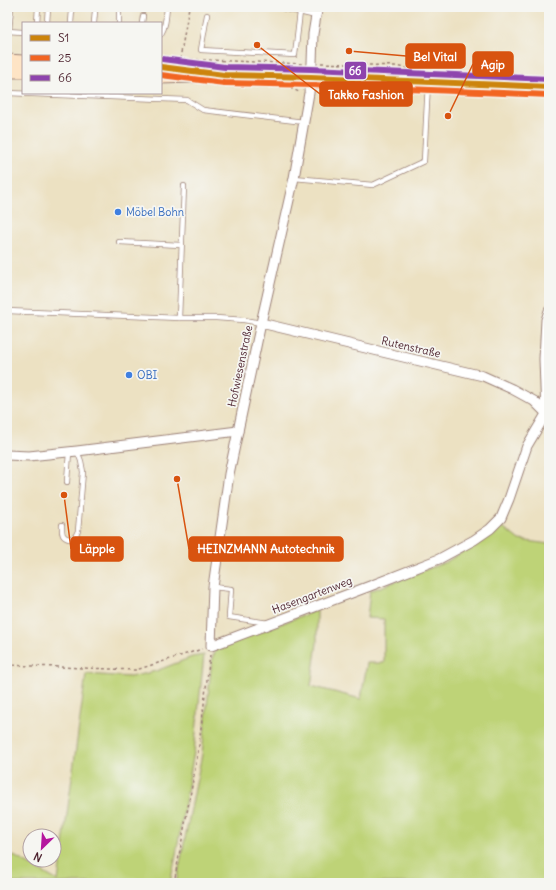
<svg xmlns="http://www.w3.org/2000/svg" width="556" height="890" viewBox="0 0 556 890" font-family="Delius,sans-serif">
<rect width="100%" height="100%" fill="#f6f6f2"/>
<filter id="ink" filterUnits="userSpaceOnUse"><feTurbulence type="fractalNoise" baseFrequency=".025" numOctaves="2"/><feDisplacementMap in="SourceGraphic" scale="8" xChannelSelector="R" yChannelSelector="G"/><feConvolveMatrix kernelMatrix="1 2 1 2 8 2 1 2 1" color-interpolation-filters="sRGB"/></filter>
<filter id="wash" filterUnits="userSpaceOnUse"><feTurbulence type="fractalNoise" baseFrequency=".012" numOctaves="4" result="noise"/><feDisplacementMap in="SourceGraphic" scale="16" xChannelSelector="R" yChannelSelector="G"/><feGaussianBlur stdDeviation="0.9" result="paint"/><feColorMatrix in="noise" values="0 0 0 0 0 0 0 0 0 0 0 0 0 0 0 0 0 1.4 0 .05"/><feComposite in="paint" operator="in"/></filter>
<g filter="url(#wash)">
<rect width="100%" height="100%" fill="#ece1c2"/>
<!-- green -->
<g fill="#bed377" stroke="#847951">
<polygon points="499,524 519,540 549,544 549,883 176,883 202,754 212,658 217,648 317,610 317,643 311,686 361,699 367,663 384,663 384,619 367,618 370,591 446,562 482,540"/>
<polygon points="204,655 194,752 175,860 170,883 7,883 7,852 58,881 86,674 130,677 156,671 192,657"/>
</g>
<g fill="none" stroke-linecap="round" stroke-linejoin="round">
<!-- stream -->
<polyline stroke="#6ebfe9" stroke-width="3" points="7,870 9,883"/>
</g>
</g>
<g filter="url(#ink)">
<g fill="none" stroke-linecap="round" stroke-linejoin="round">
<defs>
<g id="lane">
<polyline points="278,7 316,16"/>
<polyline points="207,15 201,50 295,55 300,12"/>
<polyline points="37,23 38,7"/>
<polyline points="47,23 48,7"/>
<polyline points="71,23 72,10"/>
<polyline points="94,23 95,11"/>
<polyline points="119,23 119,13"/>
<polyline points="142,23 143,16"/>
<polyline points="7,31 23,32"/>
<polyline points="9,32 11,7"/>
<path d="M 161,34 C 166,26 166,17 167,7"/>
<polyline points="7,93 187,100 203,110 304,122"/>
<polyline points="294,178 373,185 424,161 428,83"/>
<polyline points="119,242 181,245"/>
<polyline points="7,311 179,318 216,318 244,320 261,323"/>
<polyline points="179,318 184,186"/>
<polyline points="67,482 69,452"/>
<path d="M 62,525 C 62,532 61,537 69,539 L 75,537 L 78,531 L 83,472 L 81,461 L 77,451"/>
<polyline points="213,587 231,589 229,617 268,623"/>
</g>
<g id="street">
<polyline points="261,323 483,376 512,389 534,401 549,416"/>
<polyline points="546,414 544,359 546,320 549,311"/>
<polyline points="238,431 229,474 213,587 211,646 370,586 439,559 474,540 490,529 501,518 509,499 527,446 546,414"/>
<polyline points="7,455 29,456 77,451 238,431 261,323 294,178 309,93 312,63 313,34 316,16 318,7"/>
</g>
<g id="secondary">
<polyline points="7,61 23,62"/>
<polyline points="7,71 23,71"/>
<polyline points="161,77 224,75 311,77 549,87"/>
</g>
</defs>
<!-- lane casing -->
<use href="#lane" stroke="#9b8076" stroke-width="6"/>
<!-- street casing -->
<use href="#street" stroke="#9b8076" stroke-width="11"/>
<!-- secondary casing -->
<use href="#secondary" stroke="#9b8076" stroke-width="15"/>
<!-- path -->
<g stroke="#9b8076" stroke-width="1.5" stroke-dasharray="3 3" stroke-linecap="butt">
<polyline points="161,58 303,64"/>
<polyline points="180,59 189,7"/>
<polyline points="321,63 395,66 409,69"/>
<polyline points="290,88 299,92"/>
<polyline points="7,665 136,670 202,649"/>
<polyline points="174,883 198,753 210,655"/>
</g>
<!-- lane -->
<use href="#lane" stroke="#fff" stroke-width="4.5"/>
<!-- street -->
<use href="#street" stroke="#fff" stroke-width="9"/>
<!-- secondary -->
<use href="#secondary" stroke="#fee4c5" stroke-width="13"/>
<defs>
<polyline id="bus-1" points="161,67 224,75 311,77 549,87"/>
<polyline id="bus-2" points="161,75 224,83 311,85 549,95"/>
<polyline id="bus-3" points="162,59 225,67 311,69 549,79"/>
</defs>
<!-- bus-1 casing -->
<use href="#bus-1" stroke="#f6f6f2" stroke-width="9"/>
<!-- bus-2 casing -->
<use href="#bus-2" stroke="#f6f6f2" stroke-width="9"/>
<!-- bus-3 casing -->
<use href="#bus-3" stroke="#f6f6f2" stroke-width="9"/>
<!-- bus-1 -->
<use href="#bus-1" stroke="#cc840b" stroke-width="6"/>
<!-- bus-2 -->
<use href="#bus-2" stroke="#f26522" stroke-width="6"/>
<!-- bus-3 -->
<use href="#bus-3" stroke="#8e44ad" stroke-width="6"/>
</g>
</g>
<!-- markers -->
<g fill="#3f7fe0" stroke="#f6f6f2" stroke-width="1.5">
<circle cx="118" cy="212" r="4"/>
<circle cx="129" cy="375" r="4"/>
</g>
<g text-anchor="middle" stroke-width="3.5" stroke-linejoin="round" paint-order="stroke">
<!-- shop labels -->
<g font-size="11" fill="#366cbe" stroke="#f6f6f2" text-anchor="start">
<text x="126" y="216">Möbel Bohn</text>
<text x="137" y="379">OBI</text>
</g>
<!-- street labels -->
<g font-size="11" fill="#4a1f2b" stroke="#f6f6f2">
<text transform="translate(411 347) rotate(13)" y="4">Rutenstraße</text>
<text transform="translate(240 366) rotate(-78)" y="4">Hofwiesenstraße</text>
<text transform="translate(312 595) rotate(-21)" y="4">Hasengartenweg</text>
</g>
</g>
<!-- callouts -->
<path fill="none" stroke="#d8530f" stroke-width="1.5" d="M349 51L406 56M448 116L473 64M257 45L320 94M64 495L71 549M177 479L189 549"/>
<g fill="#d8530f" stroke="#f6f6f2" stroke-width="1.5">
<circle cx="349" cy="51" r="4"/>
<circle cx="448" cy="116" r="4"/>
<circle cx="257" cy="45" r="4"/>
<circle cx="64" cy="495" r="4"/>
<circle cx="177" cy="479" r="4"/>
</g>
<g fill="#d8530f" stroke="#d8530f" stroke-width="1.5">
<rect x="406" y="44" width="59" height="24" rx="4"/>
<rect x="473" y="52" width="40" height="24" rx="4"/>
<rect x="320" y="82" width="92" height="24" rx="4"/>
<rect x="71" y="537" width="52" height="24" rx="4"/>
<rect x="189" y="537" width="154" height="24" rx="4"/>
</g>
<g font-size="12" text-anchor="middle" font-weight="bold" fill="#fff">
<text x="435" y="61">Bel Vital</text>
<text x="493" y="69">Agip</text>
<text x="366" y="99">Takko Fashion</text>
<text x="97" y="553">Läpple</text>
<text x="266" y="553">HEINZMANN Autotechnik</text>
</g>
<rect stroke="#f6f6f2" stroke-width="1.5" x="344" y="61" width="23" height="19" rx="4" fill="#8e44ad"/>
<g font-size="11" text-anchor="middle" font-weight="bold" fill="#fff">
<text x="355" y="75">66</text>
</g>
<!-- margin -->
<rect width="556" height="890" fill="none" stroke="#f6f6f2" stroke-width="24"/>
<!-- legend -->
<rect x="22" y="22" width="140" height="72" fill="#f6f6f2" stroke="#b1a0a2"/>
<rect x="30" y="35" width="20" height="6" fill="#cc840b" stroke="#b1a0a2"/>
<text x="58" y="42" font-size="12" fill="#4a1f2b">S1</text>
<rect x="30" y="55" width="20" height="6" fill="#f26522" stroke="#b1a0a2"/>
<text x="58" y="62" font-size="12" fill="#4a1f2b">25</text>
<rect x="30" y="75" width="20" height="6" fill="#8e44ad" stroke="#b1a0a2"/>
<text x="58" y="82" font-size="12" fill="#4a1f2b">66</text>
<!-- north arrow -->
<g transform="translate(42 848) rotate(205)"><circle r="19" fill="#f6f6f2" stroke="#b1a0a2"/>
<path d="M0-3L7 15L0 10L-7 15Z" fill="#b5179e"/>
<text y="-6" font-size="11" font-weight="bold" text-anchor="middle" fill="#4a1f2b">N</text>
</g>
</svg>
